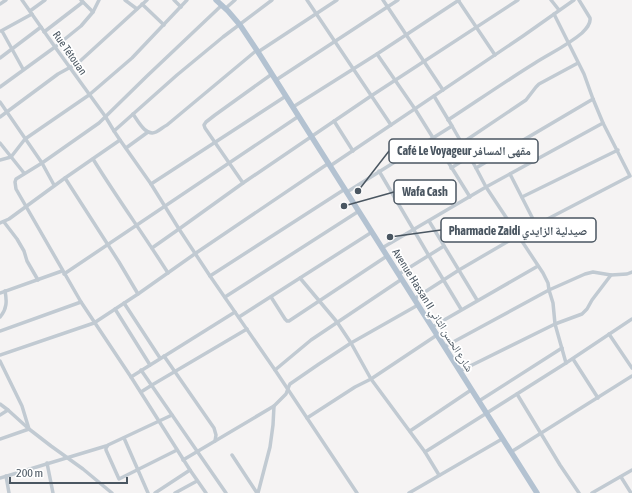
<svg xmlns="http://www.w3.org/2000/svg" width="632" height="493" viewBox="0 0 632 493" font-family="'Asap Condensed','Noto Naskh Arabic',sans-serif">
<rect width="100%" height="100%" fill="#f5f3f3"/>
<g fill="none" stroke-linecap="round" stroke-linejoin="round">
<!-- minor -->
<g stroke="#c1cad2" stroke-width="3.5">
<polyline points="22,0 55,47 105,116 114,131 177,75 223,37 272,0"/>
<polyline points="81,0 93,12"/>
<polyline points="125,0 137,9"/>
<polyline points="174,0 181,7"/>
<polyline points="307,0 391,125"/>
<polyline points="383,0 443,90"/>
<polyline points="458,0 495,55"/>
<polyline points="551,0 559,10"/>
<polyline points="0,4 6,0"/>
<polyline points="142,4 164,25"/>
<polyline points="226,8 235,0"/>
<polyline points="30,11 45,0"/>
<polyline points="1,31 32,14"/>
<polyline points="2,31 23,69"/>
<polyline points="44,32 83,2"/>
<polyline points="258,52 337,0"/>
<polyline points="377,54 415,109 470,197"/>
<polyline points="0,58 41,27"/>
<polyline points="272,74 215,115 206,122 204,125 205,128 243,183 371,96 518,0"/>
<polyline points="276,80 398,0"/>
<polyline points="0,87 55,47 81,26 93,12 99,0"/>
<polyline points="434,96 452,126"/>
<polyline points="0,102 42,163 99,123 147,76 222,5"/>
<polyline points="293,107 377,54 459,0"/>
<path d="M 133,114 C 138,121 146,137 156,132 C 160,130 163,127 167,125 L 257,50"/>
<polyline points="0,117 58,74 78,63 147,0"/>
<path d="M 448,120 C 477,101 506,81 535,63 C 551,53 568,45 582,33 C 586,29 591,24 590,18 L 579,0"/>
<polyline points="334,121 353,151"/>
<polyline points="114,131 120,140"/>
<polyline points="0,143 24,173"/>
<polyline points="462,143 526,100 536,87 539,84 578,63"/>
<polyline points="126,148 148,132"/>
<path d="M 93,159 C 117,198 144,235 168,273"/>
<polyline points="0,160 11,157 25,139 89,95 132,58 187,0"/>
<polyline points="330,166 523,36 574,0"/>
<polyline points="451,168 470,156"/>
<polyline points="476,168 593,99"/>
<polyline points="379,171 429,256 461,309"/>
<polyline points="510,174 536,225"/>
<polyline points="243,183 179,229 210,276 345,189"/>
<polyline points="151,184 286,96"/>
<polyline points="54,185 42,163 16,179 15,182 16,189 81,302 131,377 190,470"/>
<polyline points="347,192 452,126 476,168 486,187 543,273 548,283 549,290 585,274 593,272 611,275 627,274 632,272"/>
<polyline points="522,197 618,150"/>
<polyline points="429,221 477,300"/>
<polyline points="4,222 17,239 24,251 27,261 38,280"/>
<polyline points="0,223 9,219 65,178 120,140 151,184 179,229 152,248"/>
<polyline points="382,248 486,187 603,123"/>
<polyline points="64,274 299,116"/>
<polyline points="399,274 444,246"/>
<polyline points="210,276 275,370 357,493"/>
<polyline points="300,278 337,322 351,343 371,379 425,452"/>
<polyline points="0,293 62,271"/>
<polyline points="138,294 196,253 329,163"/>
<polyline points="225,297 359,211"/>
<polyline points="271,297 285,319 287,321 289,321 387,256"/>
<polyline points="414,299 459,270 536,225 630,176 603,123 593,99 584,74 554,14"/>
<polyline points="124,303 160,358"/>
<polyline points="115,309 150,365"/>
<path d="M 0,317 C 7,309 7,301 5,291"/>
<polyline points="239,317 372,232"/>
<polyline points="432,327 538,266"/>
<polyline points="0,331 81,302"/>
<polyline points="609,334 632,368"/>
<polyline points="444,347 549,290 553,303 555,324 566,363"/>
<polyline points="0,355 94,323 138,294 119,262 65,178"/>
<polyline points="164,356 214,428 216,435 215,441"/>
<polyline points="573,359 598,398"/>
<polyline points="0,361 22,406 29,429 51,446 83,469 112,493"/>
<polyline points="141,370 226,493"/>
<polyline points="275,370 311,340 402,279"/>
<polyline points="460,371 555,324 582,314 587,309 592,300 611,275"/>
<polyline points="131,377 235,312"/>
<polyline points="141,392 152,385 247,329"/>
<polyline points="517,394 560,465 579,493"/>
<polyline points="479,401 562,348"/>
<polyline points="0,404 8,410 0,415"/>
<polyline points="172,415 108,445 106,448 106,450 119,479 177,450"/>
<polyline points="307,418 355,387 371,379 437,335"/>
<polyline points="410,431 471,390"/>
<polyline points="124,438 148,493"/>
<polyline points="0,439 29,429 8,410"/>
<polyline points="511,452 632,376"/>
<polyline points="232,455 257,493"/>
<polyline points="183,460 274,406 286,394 289,386 290,384 319,364 351,343 418,305"/>
<polyline points="47,463 53,493"/>
<polyline points="439,475 425,452 566,363 632,319"/>
<polyline points="6,476 9,493"/>
<polyline points="621,477 631,493"/>
<polyline points="0,478 106,446"/>
<polyline points="155,493 190,470 206,493"/>
<polyline points="175,493 197,481"/>
<polyline points="258,493 270,447 273,425 274,406"/>
<polyline points="409,493 502,439"/>
<polyline points="592,493 632,470"/>
</g>
<!-- primary -->
<polyline stroke="#b3c2d1" stroke-width="5.5" points="216,0 228,11 240,25 258,52 537,493"/>
</g>
<g text-anchor="middle" stroke-width="3.5" stroke-linejoin="round" paint-order="stroke">
<!-- street labels -->
<g font-size="11" fill="#4a5661" stroke="#fff">
<text transform="translate(70 53) rotate(55)" y="4">Rue Tétouan</text>
<text transform="translate(433 310) rotate(58)" y="4">Avenue Hassan II شارع الحسن الثاني</text>
</g>
</g>
<!-- callouts -->
<path fill="none" stroke="#4a5661" stroke-width="1.5" d="M358 191L389 151M344 206L394 192M390 237L441 230"/>
<g fill="#4a5661" stroke="#fff" stroke-width="1.5">
<circle cx="358" cy="191" r="4"/>
<circle cx="344" cy="206" r="4"/>
<circle cx="390" cy="237" r="4"/>
</g>
<g fill="#fff" stroke="#4a5661" stroke-width="1.5">
<rect x="389" y="139" width="149" height="24" rx="4"/>
<rect x="394" y="180" width="62" height="24" rx="4"/>
<rect x="441" y="218" width="155" height="24" rx="4"/>
</g>
<g font-size="12" text-anchor="middle" font-weight="bold" fill="#4a5661">
<text x="464" y="155">Café Le Voyageur مقهى المسافر</text>
<text x="425" y="196">Wafa Cash</text>
<text x="518" y="235">Pharmacie Zaidi صيدلية الزايدي</text>
</g>
<!-- scale -->
<path d="M10 477v6h117v-6" fill="none" stroke="#4a5661" stroke-width="2"/>
<text x="16" y="477" font-size="12" fill="#4a5661" stroke="#ffffff" stroke-width="3" paint-order="stroke">200 m</text>
</svg>
